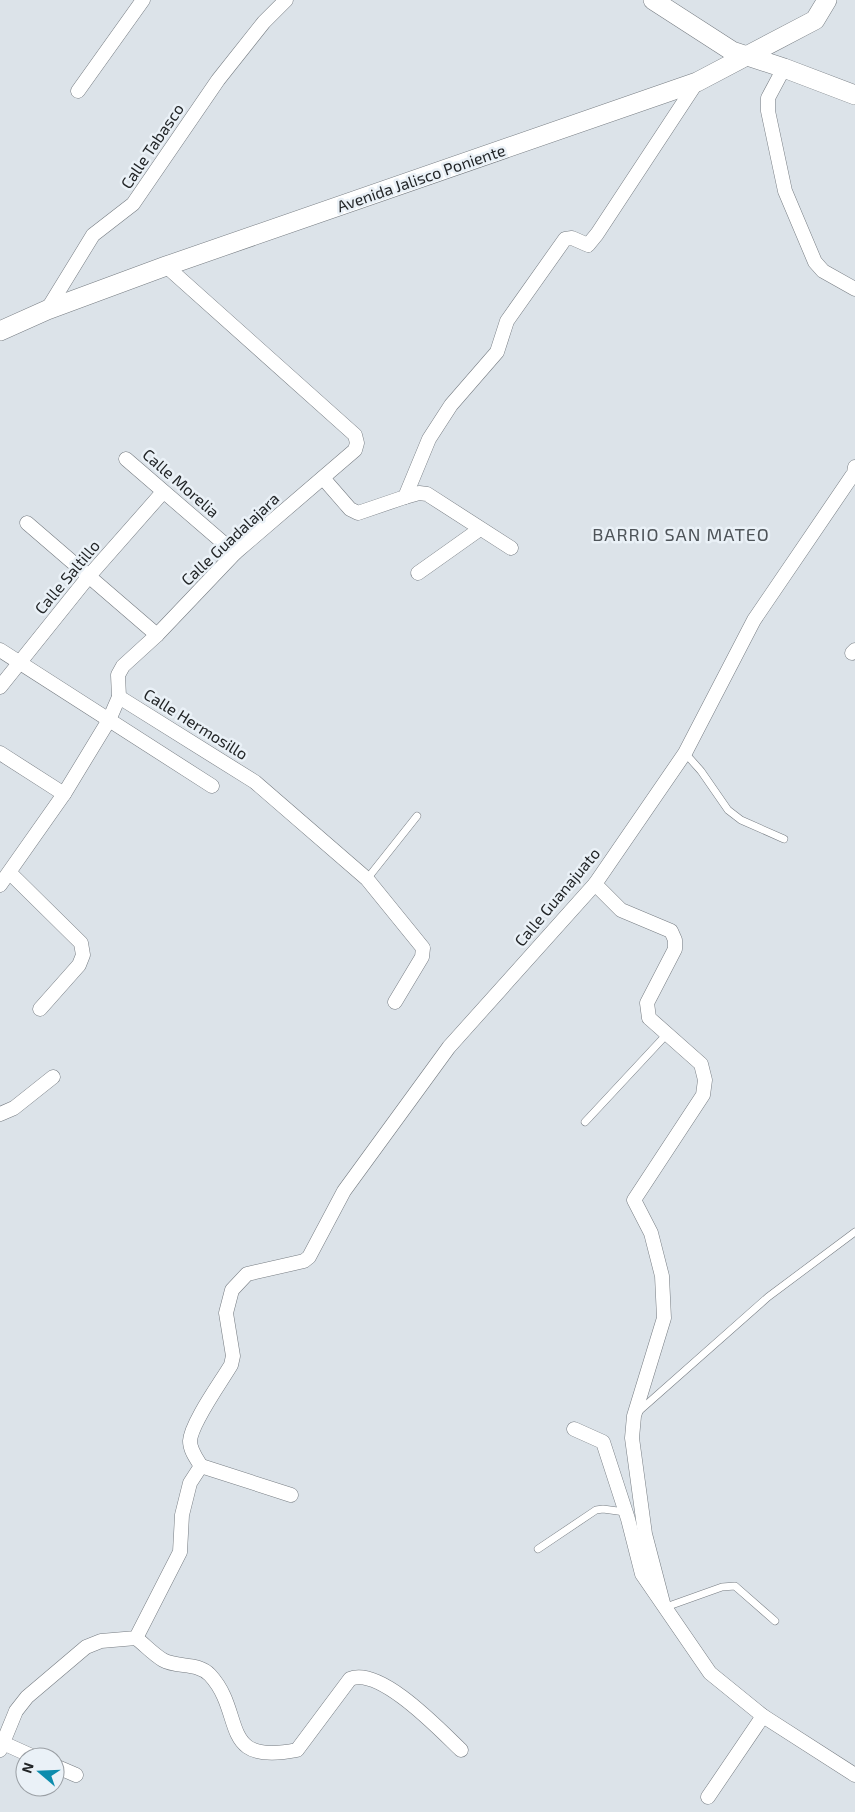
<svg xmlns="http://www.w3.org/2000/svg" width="855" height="1812" viewBox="0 0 855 1812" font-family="'Exo 2',sans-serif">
<rect width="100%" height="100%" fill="#dce3e9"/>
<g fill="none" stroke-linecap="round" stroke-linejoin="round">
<defs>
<g id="lane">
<polyline points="685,753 701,771 728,810 741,820 784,839"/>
<polyline points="367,879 417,816"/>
<polyline points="585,1122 667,1034"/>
<polyline points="638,1412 768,1297 855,1232"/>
<polyline points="538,1549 596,1510 603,1509 625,1512"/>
<polyline points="666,1607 722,1587 735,1586 775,1621"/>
</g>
<g id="street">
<polyline points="784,68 768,98 768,111 785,191 815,262 823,271 855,289"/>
<polyline points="78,91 143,0"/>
<polyline points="47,310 93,235 133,204 218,80 264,22 286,0"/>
<polyline points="126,459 235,553"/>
<polyline points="323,478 350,509 358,513 405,497 429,439 451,405 497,352 507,321 565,239 572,238 588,245 597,234 697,82"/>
<polyline points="405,497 419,493 427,494 511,548"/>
<polyline points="27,523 157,635"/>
<polyline points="418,573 480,529"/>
<polyline points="0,650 212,786"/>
<polyline points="852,653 855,650"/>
<polyline points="0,687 89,576 163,492"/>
<polyline points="119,697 255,782 367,879 423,948 422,957 395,1002"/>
<polyline points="0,753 64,794"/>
<polyline points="10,873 81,943 83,955 79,965 40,1009"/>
<polyline points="595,884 621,910 671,931 675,940 675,949 647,1003 649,1018 701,1064 705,1080 703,1095 634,1200 651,1233 662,1276 664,1318 634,1416 632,1438 645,1534 663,1603"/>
<polyline points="0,885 64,794 109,720 119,697 118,675 123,666 157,635 235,553 355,450 357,443 355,435 166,266"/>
<polyline points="0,1114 14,1108 53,1077"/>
<polyline points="574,1429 603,1442 628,1519 642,1574 710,1673 763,1716 855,1775"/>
<polyline points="201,1466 291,1495"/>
<path d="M 136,1638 C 145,1645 153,1654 163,1660 C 177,1668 198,1662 210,1675 C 246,1714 217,1766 297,1750 L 350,1679 C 380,1666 440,1730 461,1750"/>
<polyline points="3,1743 34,1757"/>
<path d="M 0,1750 L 16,1711 L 27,1697 L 86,1647 L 101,1641 L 136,1638 L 180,1552 L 182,1515 L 190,1483 L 201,1466 C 196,1458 190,1450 190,1441 C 191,1423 221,1382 231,1365 L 233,1356 L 226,1313 L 232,1290 L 247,1274 L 304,1261 L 309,1257 L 344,1191 L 449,1047 L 595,884 L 685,753 L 754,620 L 854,473 L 855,467"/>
<polyline points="55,1766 76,1775"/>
<polyline points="708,1797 763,1716"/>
</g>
<g id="secondary">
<polyline points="653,0 732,51 784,68 855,95"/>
<polyline points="0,331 47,310 166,266 697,82 815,20 827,0"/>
</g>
</defs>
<!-- lane casing -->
<use href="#lane" stroke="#767c82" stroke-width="8"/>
<!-- street casing -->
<use href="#street" stroke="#767c82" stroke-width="15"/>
<!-- secondary casing -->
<use href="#secondary" stroke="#767c82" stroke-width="20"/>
<!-- lane -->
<use href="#lane" stroke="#fff" stroke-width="7"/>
<!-- street -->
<use href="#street" stroke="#fff" stroke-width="14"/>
<!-- secondary -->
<use href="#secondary" stroke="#fff" stroke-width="19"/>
</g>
<g text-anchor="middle" stroke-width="5" stroke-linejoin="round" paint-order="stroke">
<!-- street labels -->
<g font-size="16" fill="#222527" stroke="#eaf1f7">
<text transform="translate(152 146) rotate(-56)" y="6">Calle Tabasco</text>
<text transform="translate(421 178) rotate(-19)" y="6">Avenida Jalisco Poniente</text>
<text transform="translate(181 483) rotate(41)" y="6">Calle Morelia</text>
<text transform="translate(230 539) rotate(-43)" y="6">Calle Guadalajara</text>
<text transform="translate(67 577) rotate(-50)" y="6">Calle Saltillo</text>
<text transform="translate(196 724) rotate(32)" y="6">Calle Hermosillo</text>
<text transform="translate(557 897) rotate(-50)" y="6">Calle Guanajuato</text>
</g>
<!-- neighbourhood labels -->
<g font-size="18" letter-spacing="1" fill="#4e5459" stroke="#eaf1f7">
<text x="681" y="541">BARRIO SAN MATEO</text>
</g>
</g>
<!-- north arrow -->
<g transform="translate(40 1772) rotate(289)"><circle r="24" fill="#eaf1f7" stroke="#9a9fa4"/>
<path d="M0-4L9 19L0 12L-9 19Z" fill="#0d8cad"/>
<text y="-8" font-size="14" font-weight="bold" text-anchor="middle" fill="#222527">N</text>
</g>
</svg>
